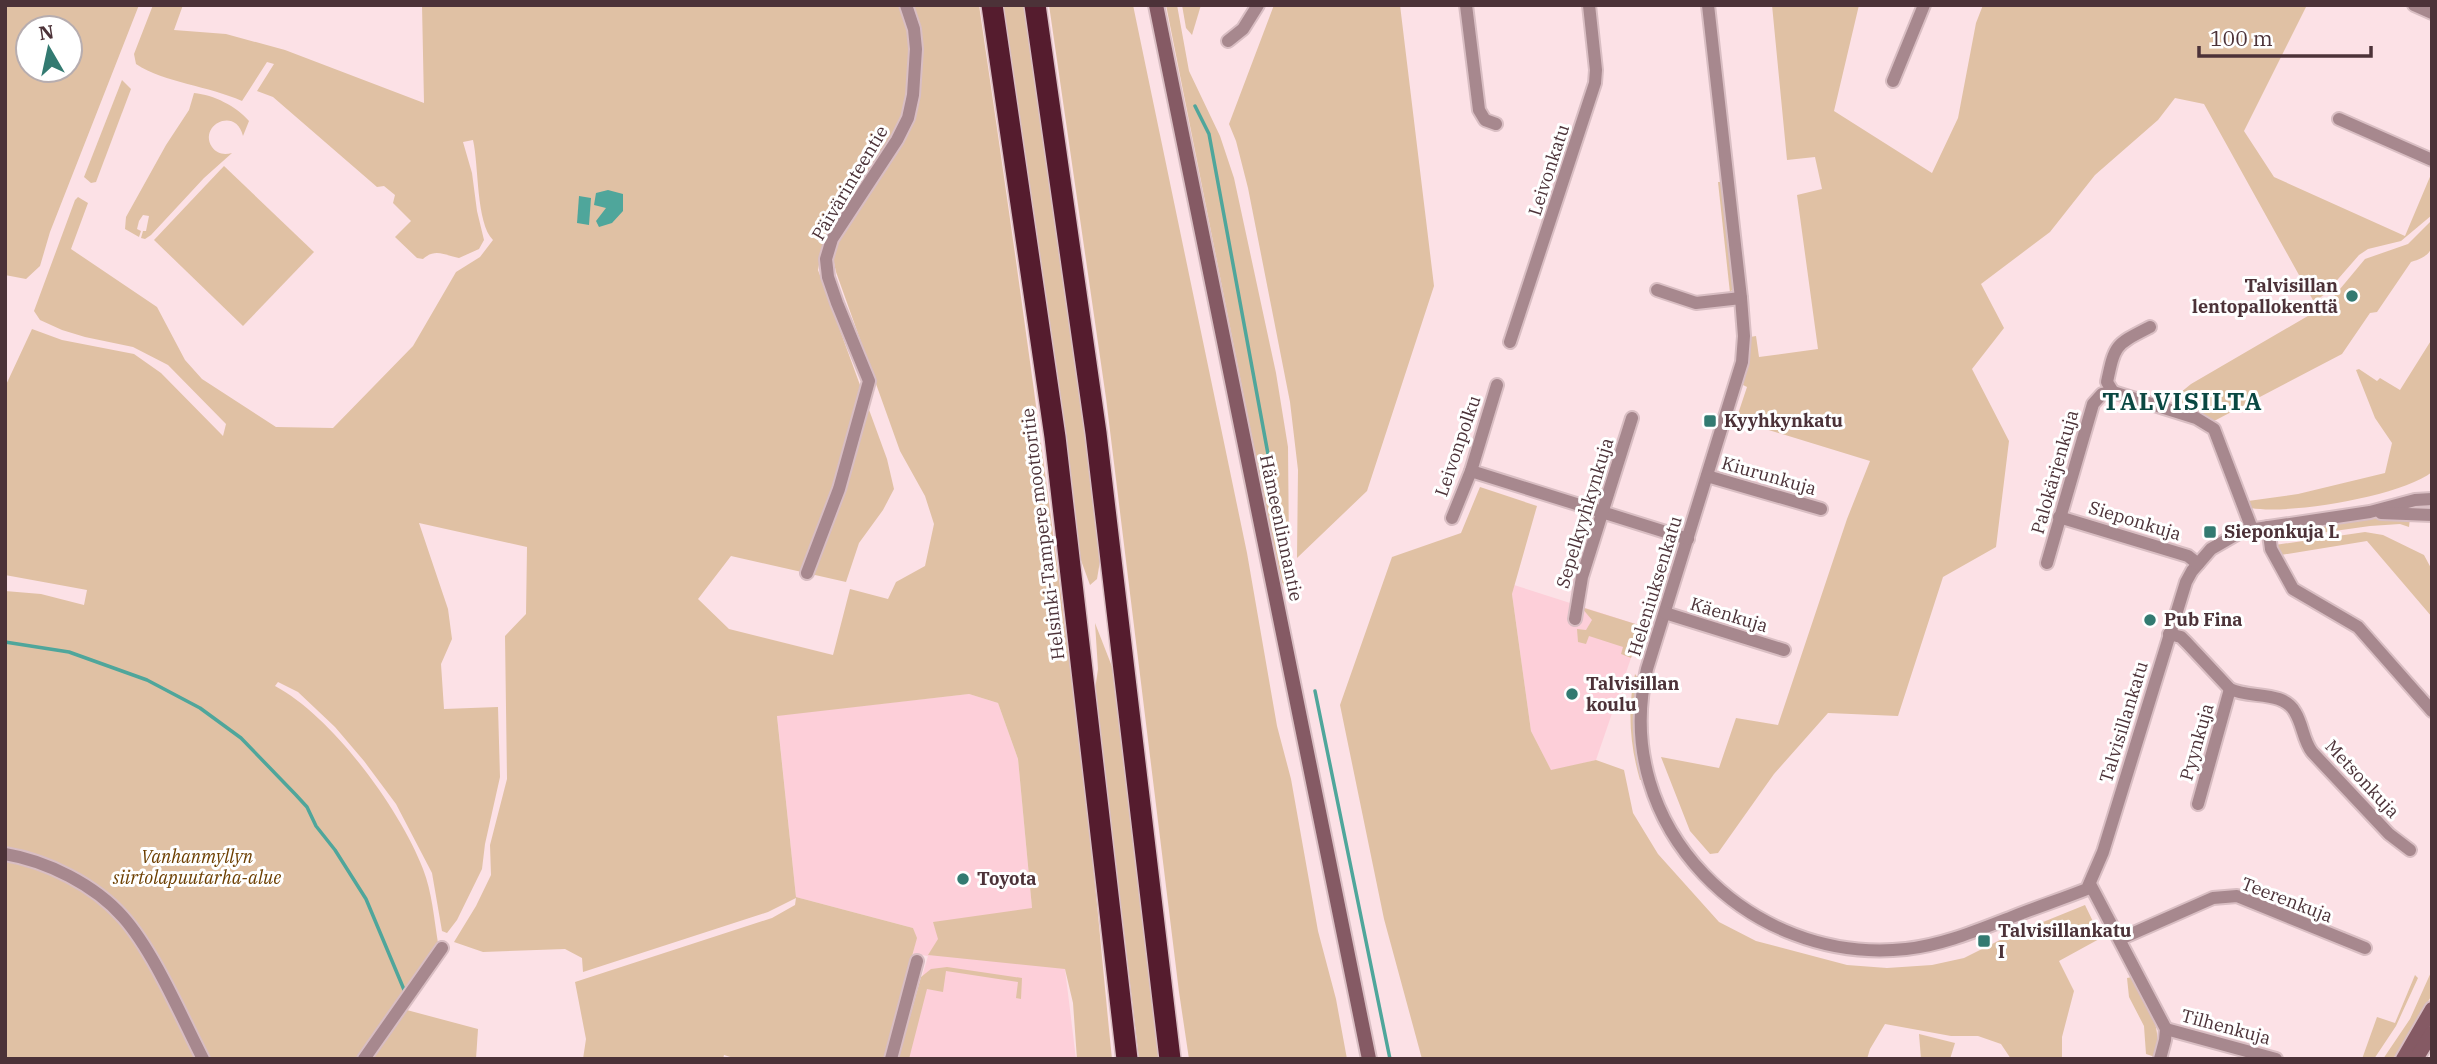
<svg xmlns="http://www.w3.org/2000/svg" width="2437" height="1064" viewBox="0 0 2437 1064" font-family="'IBM Plex Serif',serif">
<rect width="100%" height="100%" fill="#fce1e6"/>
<!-- built -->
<g fill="#fdcfd9">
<polygon points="1514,585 1642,626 1596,760 1551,771 1531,731 1512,594"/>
<polygon points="969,694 998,703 1018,759 1032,908 1065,969 1076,1059 898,1059 928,956 913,954 916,938 913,928 796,897 777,715"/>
</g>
<!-- green -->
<g fill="#e0c1a4" fill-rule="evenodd">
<path d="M 5,5 L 139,5 L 50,232 L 40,266 L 26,279 L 5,275 ZM 70,28 L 70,70 L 28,70 L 28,28 Z"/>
<path d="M 153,5 L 183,5 L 174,30 L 226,34 L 285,50 L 424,103 L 422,5 L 903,5 L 912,44 L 906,97 L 900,121 L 889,143 L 827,239 L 822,249 L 818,270 L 887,459 L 894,489 L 883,510 L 859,543 L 846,582 L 731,556 L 698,599 L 729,629 L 833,655 L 850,589 L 888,599 L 896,582 L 925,566 L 934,524 L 925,496 L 900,451 L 836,272 L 832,253 L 837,242 L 904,137 C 921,96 925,47 910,5 L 979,5 C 1018,269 1055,534 1086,799 C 1096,885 1103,972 1112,1059 L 1077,1059 L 1073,1003 L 1065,969 L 928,955 L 938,939 L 933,922 L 1032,908 L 1018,759 L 998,703 L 969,694 L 777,716 L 796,897 L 913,928 L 917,938 L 884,1059 L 737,1059 L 724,1055 L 723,1059 L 583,1059 L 586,1039 L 575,982 L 772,918 L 795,905 L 796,898 L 768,912 L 583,972 L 582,958 L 565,949 L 483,952 L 454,942 L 476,906 L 491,875 L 490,845 L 507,779 L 505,636 L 526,614 L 527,547 L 419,523 L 448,609 L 452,639 L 441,664 L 444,709 L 498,707 L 500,777 L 485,844 L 482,869 L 457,920 L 447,933 L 442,931 L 432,873 L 396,804 L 364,761 L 335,727 L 298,692 L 278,682 L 275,686 C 332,716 400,809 423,869 C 432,892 434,918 438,943 L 359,1059 L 5,1059 L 5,591 L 41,594 L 84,605 L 87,590 L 5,575 L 5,387 L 32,329 L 62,340 L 134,354 L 161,373 L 223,436 L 226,424 L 168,365 L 133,347 L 85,337 L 62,330 L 40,320 L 34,311 L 75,200 L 78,197 L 88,203 L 71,249 L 157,307 L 185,360 L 202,379 L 276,427 L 333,428 L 413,346 L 456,272 L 480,257 L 493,240 C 476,223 479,166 473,140 L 463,142 L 472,173 L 477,211 L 484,240 L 479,249 L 459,258 C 444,255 435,248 423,259 L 417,258 L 395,237 L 411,221 L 393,203 L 395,195 L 384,186 L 377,187 L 273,97 L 257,91 L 274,64 L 267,62 L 242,101 C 209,86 165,83 136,64 L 134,54 Z"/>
<polygon points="1002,5 1026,5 1102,549 1097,579 1090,585 1078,552 1038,245"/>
<polygon points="1049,5 1133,5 1247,553 1277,726 1291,779 1318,931 1336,999 1347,1059 1189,1059 1179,992 1106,398"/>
<polygon points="1166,5 1177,5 1189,71 1220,136 1234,178 1276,373 1288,447 1289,548 1295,591 1287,593 1282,582 1269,523"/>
<polygon points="1182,5 1201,5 1192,35 1186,28"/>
<polygon points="1274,5 1400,5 1434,286 1367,491 1297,558 1298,470 1290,402 1248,188 1236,141 1229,124"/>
<polygon points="1772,5 1859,5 1834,111 1932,173 1958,118 1976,23 1983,5 2307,5 2244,131 2274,177 2405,236 2432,172 2432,215 2401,241 2368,249 2359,255 2325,294 2314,302 2204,104 2175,98 2158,120 2095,175 2050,232 1981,284 2004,328 1972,369 2009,441 1996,547 1943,577 1898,716 1828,713 1774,774 1718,853 1710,854 1690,831 1661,757 1719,768 1736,718 1778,725 1847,519 1870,461 1736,420 1747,387 1743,385 1750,337 1756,336 1759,357 1818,349 1797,195 1822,189 1815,157 1787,160"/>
<polygon points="122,80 131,89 96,182 91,183 84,177"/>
<path d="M 194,93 C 214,95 236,106 249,121 L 243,136 C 236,106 198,125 212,147 C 217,154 224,155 232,153 L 204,178 L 151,235 L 145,239 L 141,238 L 143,231 L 146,231 L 149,216 L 143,215 L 139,221 L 137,229 L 141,231 L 139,237 L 125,229 L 126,217 L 166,145 L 189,110 Z"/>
<polygon points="224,166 314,252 243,326 154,240"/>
<polygon points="1718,182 1722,182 1734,287 1730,293"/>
<path d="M 2432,220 C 2432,246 2437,254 2411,262 L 2377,312 L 2370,313 L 2342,354 L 2216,420 L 2211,421 L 2173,405 L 2180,393 L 2191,384 L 2313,313 L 2330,301 L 2365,259 L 2408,244 Z"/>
<path d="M 2432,339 L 2432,472 C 2402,496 2289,515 2251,508 L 2248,501 L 2298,494 L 2385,473 L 2392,443 L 2375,418 L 2356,370 L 2359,369 L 2377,381 L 2380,378 L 2400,390 Z"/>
<polygon points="1480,487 1537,506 1512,594 1531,731 1551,770 1596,760 1624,770 1633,813 1658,854 1719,922 1756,941 1847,965 1887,968 1932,965 1964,958 2004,938 2085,905 2101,938 2059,961 2074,991 2062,1037 2062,1059 2011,1059 2001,1044 1978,1036 1951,1036 1885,1024 1870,1049 1867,1059 1422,1059 1384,919 1340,705 1392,557 1461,533"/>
<polygon points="2373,518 2410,518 2409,527 2400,524 2370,526 2284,538 2278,535 2294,530"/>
<polygon points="2365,532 2383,535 2424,555 2432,570 2432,617 2367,541 2281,555 2275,545"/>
<polygon points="1581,607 1642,626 1631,658 1621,654 1623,647 1589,636 1586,644 1578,642 1577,629 1586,630 1592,620"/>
<polygon points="1095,623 1118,682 1162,1059 1139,1059 1095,690 1098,669"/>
<path d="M 1635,674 L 1638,678 L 1634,728 L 1642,780 L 1640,780 C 1630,745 1627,710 1635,674 Z"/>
<polygon points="947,967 1022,978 1021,999 1016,998 1018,982 946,971 943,992 927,989 909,1059 898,1059 921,977 931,969"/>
<polygon points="2432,970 2432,995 2393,1059 2383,1059 2410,1019"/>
<polygon points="2415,975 2418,978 2396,1026 2374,1059 2362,1059 2377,1017 2395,1023"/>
<path d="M 2132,977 C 2146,1006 2164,1024 2155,1057 L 2146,1054 L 2144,1026 L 2129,997 L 2127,978 Z"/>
<polygon points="403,1009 478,1029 476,1059 370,1059"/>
<polygon points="1919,1034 1955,1043 1950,1059 1921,1059"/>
</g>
<!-- water -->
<g fill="#4fa69b">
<polygon points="608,190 623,194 623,211 612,223 599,227 596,221 606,208 594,205 596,193"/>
<polygon points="579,196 591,198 589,225 577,223"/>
</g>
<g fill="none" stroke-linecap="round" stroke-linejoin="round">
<!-- stream -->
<g stroke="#4fa69b" stroke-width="3.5">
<polyline points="1195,106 1209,134 1275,492"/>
<polyline points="5,642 69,652 147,680 200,708 241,738 296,795 307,807 316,826 335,850 366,899 405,992"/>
<polyline points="1315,691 1390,1059"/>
</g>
<defs>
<g id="street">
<polyline points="1466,5 1479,110 1485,120 1496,124"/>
<path d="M 1708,5 L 1741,298 L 1744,336 L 1742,362 L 1647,669 C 1609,826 1750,966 1906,949 C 1943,945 1978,930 2012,917 C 2037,907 2062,899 2087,889 L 2103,852 L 2186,582 L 2192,571 L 2211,549 L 2242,531 L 2370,512 L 2415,500 L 2432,499"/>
<polyline points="2414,5 2432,13"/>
<polyline points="1228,41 1243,29 1258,5"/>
<polyline points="1893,81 1924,5"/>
<polyline points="2339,119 2432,160"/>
<polyline points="1657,290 1696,303 1741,298"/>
<polyline points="1510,342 1595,83 1596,70 1589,5"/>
<path d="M 2113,392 L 2107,382 C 2115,344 2115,345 2150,327"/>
<polyline points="1471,471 1688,539"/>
<polyline points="1707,476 1821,509"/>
<polyline points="2381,513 2432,515"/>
<polyline points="2059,517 2188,556 2198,564"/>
<polyline points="1452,518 1471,471 1497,385"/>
<polyline points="2268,527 2271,549 2293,589 2358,627 2432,711"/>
<polyline points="2047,563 2093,404 2102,394 2113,392 2196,418 2214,429 2252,529"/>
<polyline points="807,573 839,489 869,381 837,303 828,277 826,259 832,239 897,140 908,118 913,95 916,49 914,29 906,5"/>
<polyline points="1665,613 1784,650"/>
<polyline points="1575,619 1582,577 1632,418"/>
<path d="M 2169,634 L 2181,637 L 2187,643 L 2230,689 C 2250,699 2283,690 2295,712 C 2303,725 2303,740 2312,752 L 2389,834 L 2410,850"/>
<polyline points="2198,804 2230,689"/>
<path d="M 5,854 C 47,861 95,885 123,917 C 154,952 181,1016 203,1059"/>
<polyline points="2090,884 2166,1029 2165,1040 2160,1059"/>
<polyline points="2120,939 2213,898 2237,896 2365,948"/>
<polyline points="2166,1029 2276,1059"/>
<polyline points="364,1059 442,948"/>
<polyline points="891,1059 917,961"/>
</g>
<g id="secondary">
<polyline points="1156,5 1369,1059"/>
<polyline points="2403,1059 2432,1009"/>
<polyline points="2416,1059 2432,1033"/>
</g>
<g id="highway">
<polyline points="992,5 1055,437 1127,1059"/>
<polyline points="1035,5 1096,433 1170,1059"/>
</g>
</defs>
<!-- street casing -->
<use href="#street" stroke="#d9bec3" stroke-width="16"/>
<!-- secondary casing -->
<use href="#secondary" stroke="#d9bec3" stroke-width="18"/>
<!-- highway casing -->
<use href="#highway" stroke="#d9bec3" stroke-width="24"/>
<!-- street -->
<use href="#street" stroke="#a7888e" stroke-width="12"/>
<!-- secondary -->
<use href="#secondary" stroke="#855a64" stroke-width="14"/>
<!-- highway -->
<use href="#highway" stroke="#551c2e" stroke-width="21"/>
</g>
<!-- markers -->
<g fill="#337a71" stroke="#fff" stroke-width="2.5">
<circle cx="2352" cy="296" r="7"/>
<rect x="1703" y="414" width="14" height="14" rx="3.5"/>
<rect x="2203" y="525" width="14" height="14" rx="3.5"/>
<circle cx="2150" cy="620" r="7"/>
<circle cx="1572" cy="694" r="7"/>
<circle cx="963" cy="879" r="7"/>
<rect x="1977" y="934" width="14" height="14" rx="3.5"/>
</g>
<g text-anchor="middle" stroke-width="6" stroke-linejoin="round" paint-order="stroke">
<!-- street labels -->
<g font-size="18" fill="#4c3238" stroke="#fff">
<text transform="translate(1549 170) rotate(-72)" y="6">Leivonkatu</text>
<text transform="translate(850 183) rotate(-59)" y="6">Päivärinteentie</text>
<text transform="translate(1458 446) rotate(-71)" y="6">Leivonpolku</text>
<text transform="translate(2055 472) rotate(-74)" y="6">Palokärjenkuja</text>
<text transform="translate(1769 476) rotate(16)" y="6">Kiurunkuja</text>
<text transform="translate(1585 513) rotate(-73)" y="6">Sepelkyyhkynkuja</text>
<text transform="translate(2135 521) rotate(17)" y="6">Sieponkuja</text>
<text transform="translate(1281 528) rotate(78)" y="6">Hämeenlinnantie</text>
<text transform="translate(1043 534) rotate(-97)" y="6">Helsinki-Tampere moottoritie</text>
<text transform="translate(1655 586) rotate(-73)" y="6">Heleniuksenkatu</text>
<text transform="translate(1729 615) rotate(17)" y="6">Käenkuja</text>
<text transform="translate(2124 722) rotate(-73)" y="6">Talvisillankatu</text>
<text transform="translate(2197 742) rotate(-74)" y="6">Pyynkuja</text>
<text transform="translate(2362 779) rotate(47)" y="6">Metsonkuja</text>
<text transform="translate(2287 900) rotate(21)" y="6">Teerenkuja</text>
<text transform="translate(2226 1027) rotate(15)" y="6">Tilhenkuja</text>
</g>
<!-- poi labels -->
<g font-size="18" font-weight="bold" fill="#4c3238" stroke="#fff" text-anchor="start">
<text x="2338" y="292" text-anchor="end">Talvisillan<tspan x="2338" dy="21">lentopallokenttä</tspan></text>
<text x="1724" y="427">Kyyhkynkatu</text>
<text x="2224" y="538">Sieponkuja L</text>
<text x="2164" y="626">Pub Fina</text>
<text x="1586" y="690">Talvisillan<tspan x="1586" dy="21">koulu</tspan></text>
<text x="977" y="885">Toyota</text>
<text x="1998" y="937">Talvisillankatu<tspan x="1998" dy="21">I</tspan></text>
</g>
<!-- park labels -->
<g font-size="18" font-style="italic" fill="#6d3f00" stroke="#fff">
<text x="197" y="863">Vanhanmyllyn<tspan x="197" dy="21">siirtolapuutarha-alue</tspan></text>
</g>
<!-- district labels -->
<g font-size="24" font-weight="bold" letter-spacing="2" fill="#0a4842" stroke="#fff">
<text x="2183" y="410">TALVISILTA</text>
</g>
</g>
<!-- border -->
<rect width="2437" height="1064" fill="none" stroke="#4c3238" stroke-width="14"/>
<!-- north arrow -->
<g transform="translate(49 49) rotate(351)"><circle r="33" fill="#ffffff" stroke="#b7adaf" stroke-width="2"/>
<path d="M0-5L12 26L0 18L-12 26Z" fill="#337a71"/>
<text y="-10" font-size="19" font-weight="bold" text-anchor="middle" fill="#4c3238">N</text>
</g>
<!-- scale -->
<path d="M2199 46v10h172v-10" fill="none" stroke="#4c3238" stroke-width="3.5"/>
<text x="2210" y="46" font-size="21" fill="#4c3238" stroke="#ffffff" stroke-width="5" paint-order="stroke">100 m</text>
</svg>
